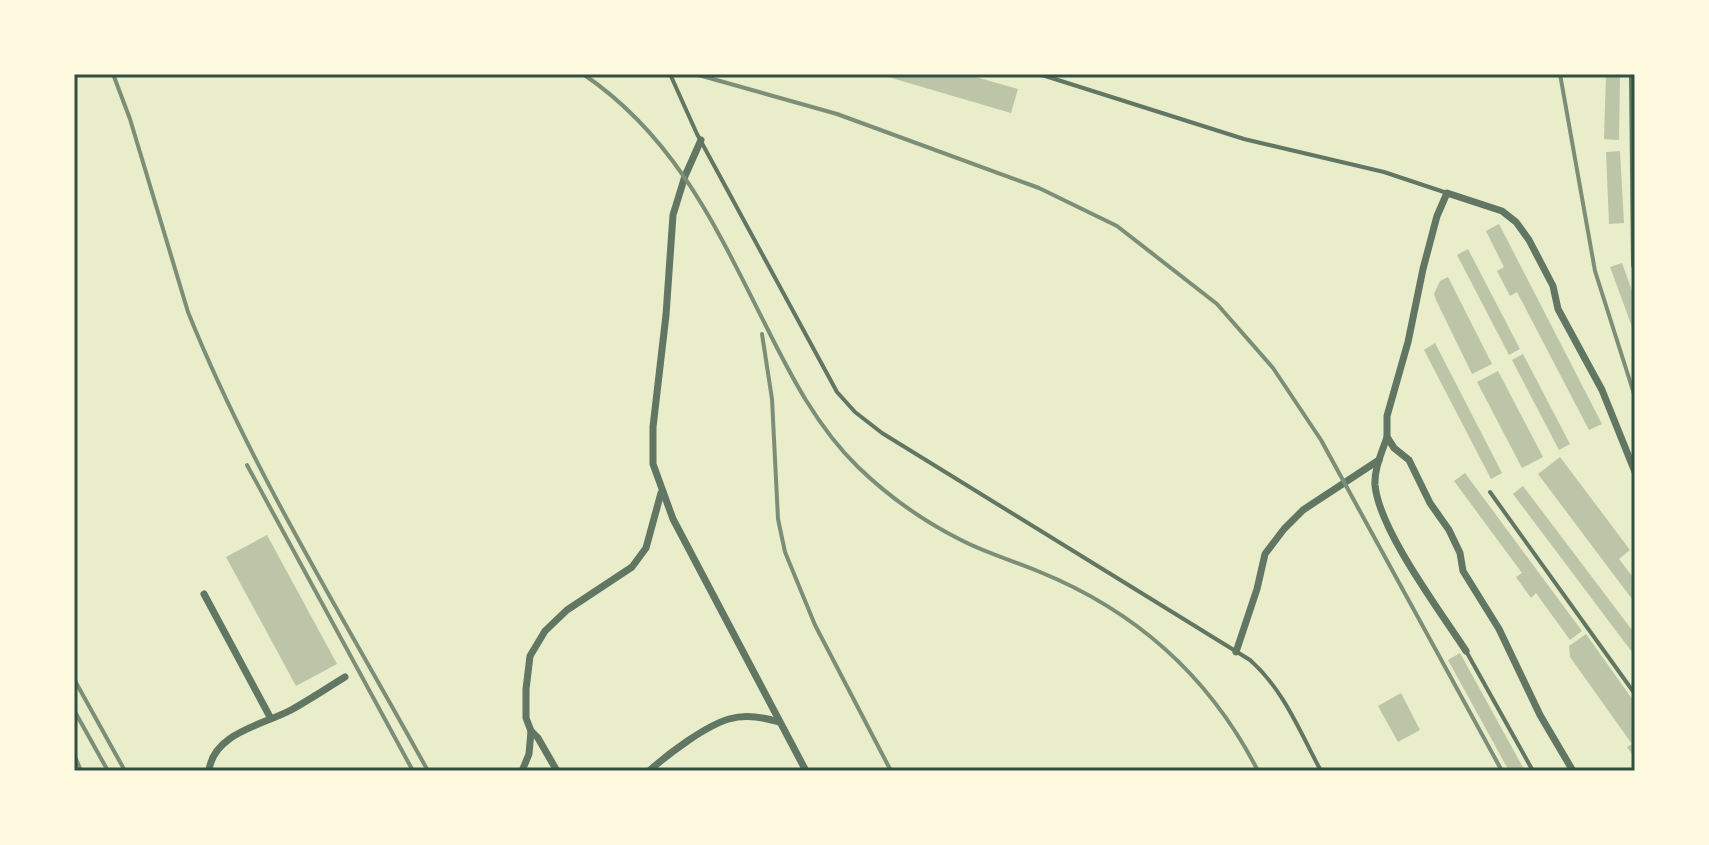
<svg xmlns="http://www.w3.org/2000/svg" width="1709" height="845" viewBox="0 0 1709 845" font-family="Inter,sans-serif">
<rect width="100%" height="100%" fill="#e9edc9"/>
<!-- building -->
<g fill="#bcc5a7">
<polygon points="878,74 965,74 1018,89 1011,113"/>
<polygon points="1606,74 1620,74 1619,140 1604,139"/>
<polygon points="1620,151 1624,223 1609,224 1606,152"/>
<polygon points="1499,224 1602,424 1589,430 1517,292 1510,296 1497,271 1504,267 1486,231"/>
<polygon points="1468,249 1520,349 1509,355 1457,255"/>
<polygon points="1622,263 1635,299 1635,335 1610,267"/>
<polygon points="1448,277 1492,364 1472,374 1436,300 1434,294 1440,281"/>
<polygon points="1435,343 1502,473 1491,479 1424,350"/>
<polygon points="1523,354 1570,444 1559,450 1512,360"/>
<polygon points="1498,371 1543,457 1522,468 1477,382"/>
<polygon points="1560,457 1630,550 1619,559 1635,580 1635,603 1538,474"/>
<polygon points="1465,473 1582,631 1570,640 1536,593 1531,598 1516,577 1522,573 1454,481"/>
<polygon points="1523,486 1635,634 1635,656 1513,494"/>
<polygon points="267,535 337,664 296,686 226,557"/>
<polygon points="1586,634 1635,703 1635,758 1627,747 1632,744 1570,657 1569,646"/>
<polygon points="1460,653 1525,771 1509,771 1448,660"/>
<polygon points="1401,693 1420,730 1398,742 1378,706"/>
</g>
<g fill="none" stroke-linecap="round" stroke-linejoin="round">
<!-- service -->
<g stroke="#617663" stroke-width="4">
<path d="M 670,74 L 697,134 L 837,392 L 855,412 L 882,433 L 1250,660 C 1284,690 1300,732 1321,771"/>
<polyline points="1039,74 1244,139 1384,172 1447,193"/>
<polyline points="1631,74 1633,265 1635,271"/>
<polyline points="1490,492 1635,694"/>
<polyline points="1466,651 1533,771"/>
</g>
<!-- minor -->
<g stroke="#617663" stroke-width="7">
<polyline points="701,140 685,176 673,215 666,315 653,427 653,464 673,519 806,771"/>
<path d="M 1387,437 C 1382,452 1374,469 1375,485 C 1379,530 1440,611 1466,651"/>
<polyline points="204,594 270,717"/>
<polyline points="1236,652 1257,589 1265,554 1284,529 1303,510 1379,460"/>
<path d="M 209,771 C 213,733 263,725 291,710 C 309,700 327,688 345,677"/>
<polyline points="522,771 529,754 531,731"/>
<polyline points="557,771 538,738 531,731 526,718 526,689 530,656 545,631 567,610 632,567 646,548 661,493"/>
<path d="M 649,771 C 668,754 705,726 729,719 C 746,714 763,717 779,722"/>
<polyline points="1573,771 1540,715 1499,629 1463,571 1460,553 1449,530 1430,503 1409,460 1394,448 1387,437 1387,416 1408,342 1423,269 1437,216 1447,193 1502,211 1516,222 1529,240 1553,286 1558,309 1602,390 1635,472"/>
</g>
<!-- rail -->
<g stroke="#7c8e77" stroke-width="4">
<path d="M 113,74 L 130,119 L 188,312 C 251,469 346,622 428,771"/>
<path d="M 583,74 C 676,137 717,229 766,326 C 791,376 817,427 858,467 C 888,496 923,521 961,540 C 986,553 1014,561 1040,572 C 1138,612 1210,677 1258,771"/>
<polyline points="695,74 837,114 1039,188 1117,226 1217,304 1273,368 1321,440 1502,771"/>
<polyline points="1560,74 1595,271 1635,397"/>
<polyline points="762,334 772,399 778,519 785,552 815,625 891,771"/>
<polyline points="247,465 413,771"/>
<polyline points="74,679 125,771"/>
<polyline points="74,710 108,771"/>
<polyline points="74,754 81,771"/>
</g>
</g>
<!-- border -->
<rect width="1709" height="845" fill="none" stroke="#fefae0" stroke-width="152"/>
<rect x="76" y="76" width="1557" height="693" fill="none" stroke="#344e41" stroke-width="3"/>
</svg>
